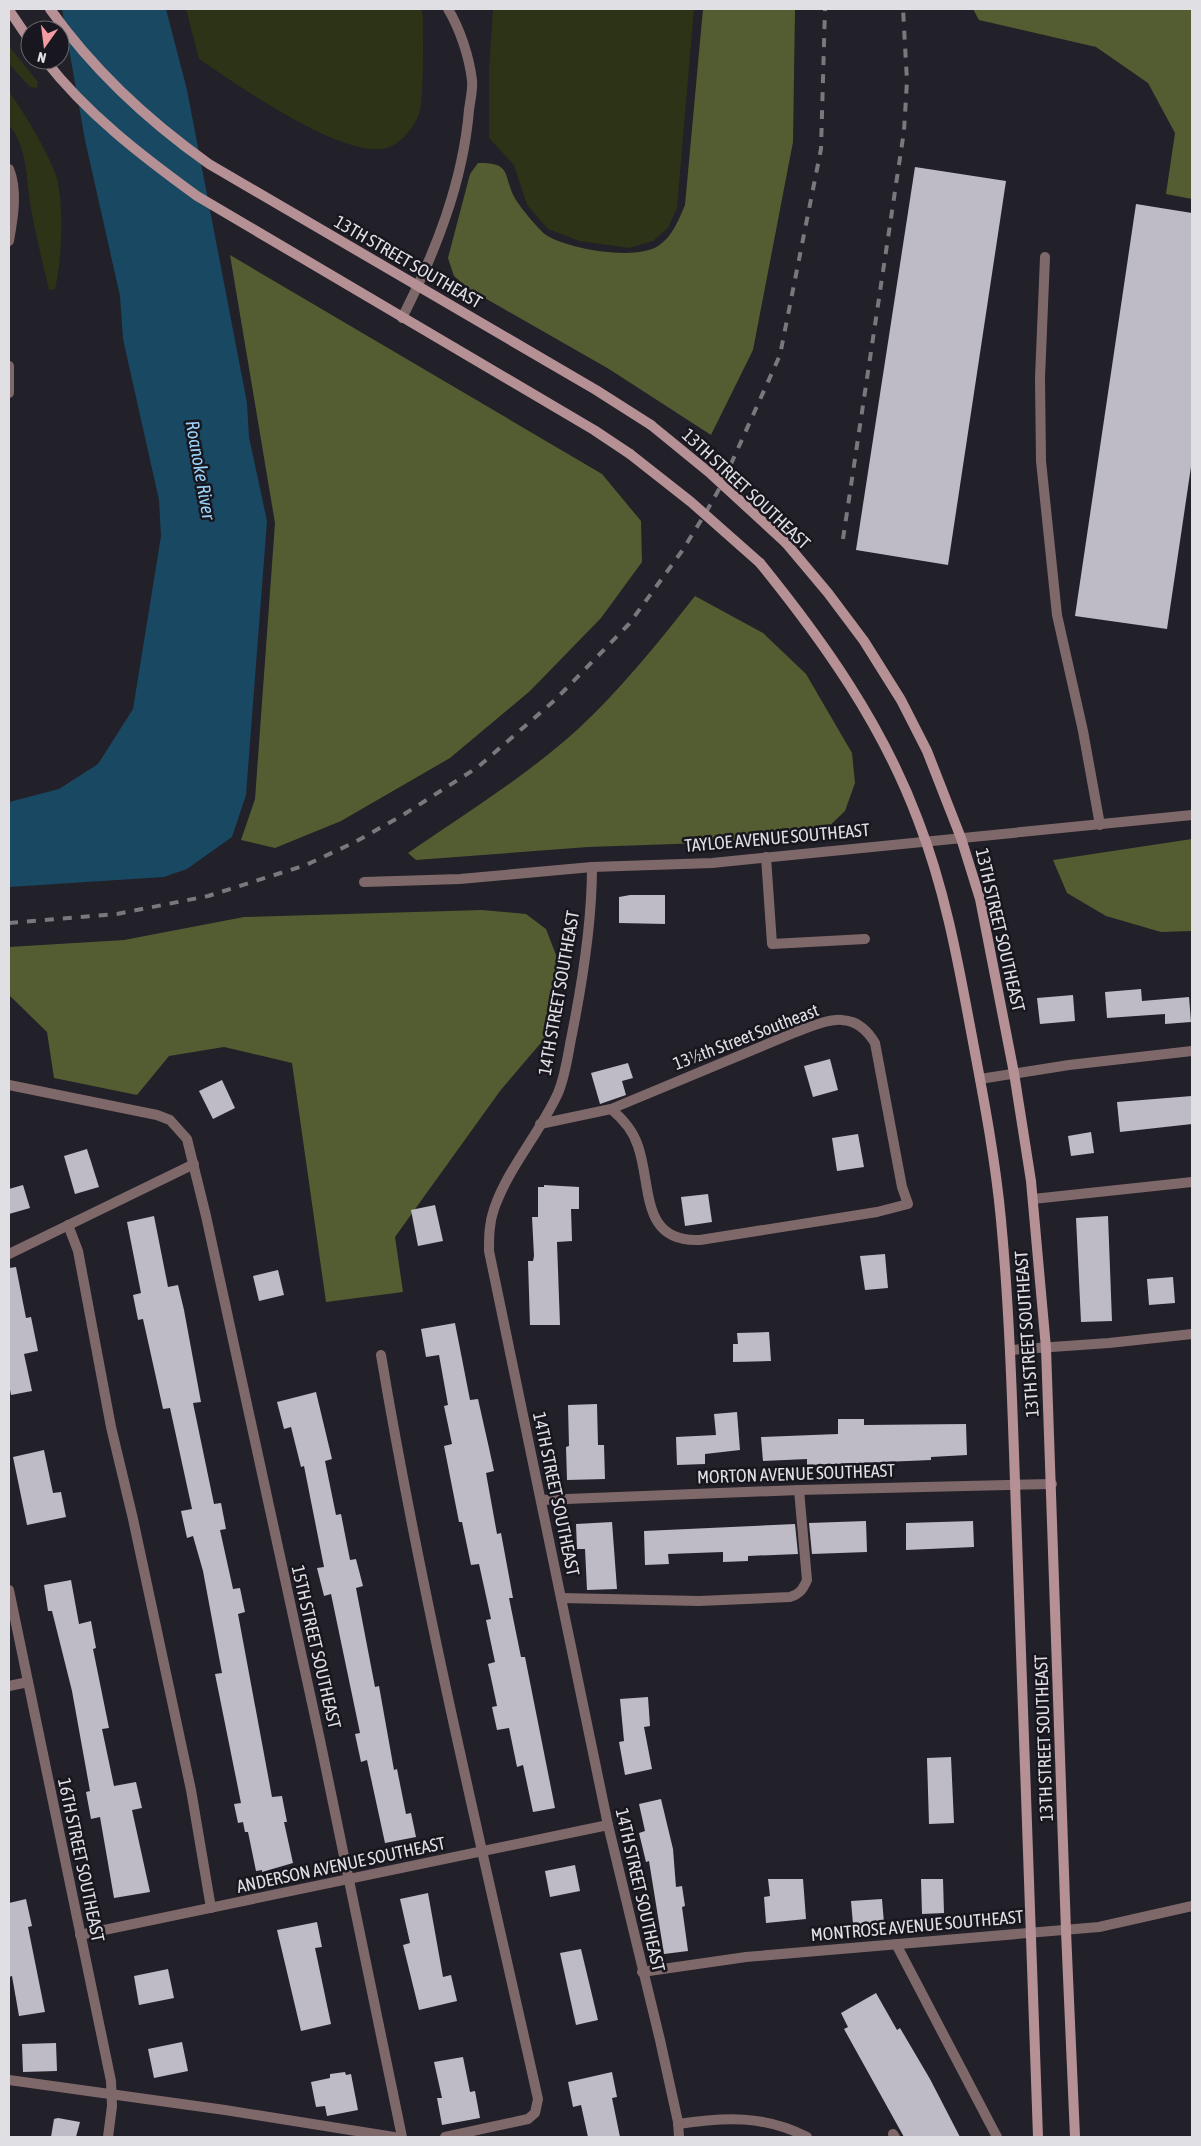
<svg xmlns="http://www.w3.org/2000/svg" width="1201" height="2146" viewBox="0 0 1201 2146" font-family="'Asap Condensed',sans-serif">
<rect width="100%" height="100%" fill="#222028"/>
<!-- green -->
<g fill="#2d3316">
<path d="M 186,9 L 421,9 L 423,16 C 423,33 424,103 419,114 C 413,129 399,147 382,149 C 335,154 239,86 199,59 Z"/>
<polygon points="493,9 694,9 677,208 668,228 653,241 629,248 579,241 548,229 527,205 514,165 489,138 489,69"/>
<polygon points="9,46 38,82 37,88 30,87 9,64"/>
<path d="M 9,92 C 23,110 51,157 57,179 C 64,208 62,260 55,289 L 49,290 C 43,265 37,240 32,214 C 26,186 29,148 9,125 Z"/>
</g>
<!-- forest -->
<g fill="#545d31">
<path d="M 703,9 L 795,9 L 793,142 L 753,350 L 711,435 L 609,369 L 469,289 L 454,276 L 448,258 L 470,174 L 478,163 C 514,162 502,177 516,200 C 521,208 539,230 546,235 C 568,249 635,261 658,246 C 673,236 678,221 685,205 Z"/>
<polygon points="973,9 1192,9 1192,199 1166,194 1175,133 1148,83 1096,47 979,20"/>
<polygon points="230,255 602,474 641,521 642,562 601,618 530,691 450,758 341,821 275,848 241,840 255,799 275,523"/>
<path d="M 695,596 L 763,633 L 806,674 L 852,753 L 855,783 L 845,811 L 822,833 L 761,841 L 588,847 L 416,860 L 408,853 C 465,814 526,776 577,730 C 621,689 658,643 695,596 Z"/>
<polygon points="1192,839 1192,931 1161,932 1106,916 1067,893 1053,860"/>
<polygon points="482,910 526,914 546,929 556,955 554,1000 545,1038 500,1091 395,1237 403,1292 326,1302 292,1063 224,1047 169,1056 137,1095 54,1078 47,1032 9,995 9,947 124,940 244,917"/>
</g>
<!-- water -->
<polygon fill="#194862" points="62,9 166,9 187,90 247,403 249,437 267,521 246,795 232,837 187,869 164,877 9,887 9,802 59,789 98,764 133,709 161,536 159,500 123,339 120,296 85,140"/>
<!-- building -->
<g fill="#bebbc7">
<polygon points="915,167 1006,181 948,565 856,550"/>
<polygon points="1136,204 1192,213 1192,460 1167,629 1075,616"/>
<polygon points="630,895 665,895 665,924 619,923 619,897"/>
<polygon points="1141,989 1142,1001 1189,997 1191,1022 1165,1024 1165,1014 1107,1018 1105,992"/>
<polygon points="1073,995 1075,1021 1040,1024 1037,998"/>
<polygon points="830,1059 838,1090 813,1097 804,1066"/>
<polygon points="628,1063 633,1078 622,1081 626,1095 600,1104 591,1073"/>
<polygon points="222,1080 235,1108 213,1119 199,1091"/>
<polygon points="1192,1096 1192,1124 1120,1132 1117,1102"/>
<polygon points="1091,1132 1094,1153 1071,1156 1068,1136"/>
<polygon points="858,1134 864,1167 837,1171 832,1138"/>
<polygon points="87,1149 99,1187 75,1194 64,1156"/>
<polygon points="23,1185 30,1208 9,1214 9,1189"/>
<polygon points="544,1185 579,1187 579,1209 571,1209 572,1241 557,1242 560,1325 530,1325 528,1261 533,1261 534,1256 532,1217 538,1217 538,1187 544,1187"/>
<polygon points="708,1194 712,1222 685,1226 681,1197"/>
<polygon points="435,1205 443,1241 418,1246 411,1210"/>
<polygon points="154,1216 168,1287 178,1285 184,1310 201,1402 193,1403 214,1504 221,1503 226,1529 220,1530 233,1589 240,1588 245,1612 238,1614 272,1797 282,1796 287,1822 284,1822 293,1863 262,1872 262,1870 256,1871 248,1832 245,1832 243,1822 238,1823 234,1804 241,1803 215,1674 222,1673 203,1571 193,1536 187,1538 181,1511 192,1509 170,1408 163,1409 143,1319 138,1320 133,1295 141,1293 127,1222"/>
<polygon points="1108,1216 1112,1321 1081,1322 1076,1218"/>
<polygon points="885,1254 888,1288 865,1290 860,1256"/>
<polygon points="16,1267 26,1318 31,1317 38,1351 24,1354 32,1391 11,1395 9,1384 9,1268"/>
<polygon points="278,1270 284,1295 259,1301 253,1276"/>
<polygon points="1173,1277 1175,1303 1149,1305 1147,1279"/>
<polygon points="455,1323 470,1400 478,1399 489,1448 494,1471 486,1473 497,1534 501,1533 513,1598 509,1598 521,1657 525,1657 555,1808 533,1812 523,1765 517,1767 509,1728 497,1730 492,1707 497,1706 488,1664 495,1662 486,1620 491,1619 479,1564 471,1565 462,1522 459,1522 444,1446 452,1444 444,1406 448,1405 439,1355 426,1357 421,1329"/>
<polygon points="769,1332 771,1361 733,1362 733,1344 738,1344 737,1333"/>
<polygon points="316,1392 332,1459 325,1461 336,1515 341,1514 350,1560 356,1559 363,1586 356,1588 375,1687 379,1686 394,1770 397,1769 406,1814 411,1813 416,1837 385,1843 367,1760 361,1762 355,1734 360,1733 331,1594 324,1596 317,1568 324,1567 304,1466 301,1467 291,1427 284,1429 277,1402"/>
<polygon points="597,1404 598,1445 604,1445 605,1479 567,1480 566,1447 569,1446 568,1405"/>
<polygon points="737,1412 740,1450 705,1454 705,1464 677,1465 676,1437 716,1435 714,1414"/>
<polygon points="838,1419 864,1419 864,1425 966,1424 967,1455 931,1457 931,1460 860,1463 807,1465 807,1459 763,1461 761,1437 838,1434"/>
<polygon points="44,1450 53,1493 61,1492 66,1517 27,1525 13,1457"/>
<polygon points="866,1521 867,1552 812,1554 809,1523"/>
<polygon points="973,1521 974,1547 906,1550 906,1523"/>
<polygon points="612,1522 617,1589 587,1590 585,1549 577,1549 576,1524"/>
<polygon points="795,1524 798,1554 748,1556 748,1561 723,1562 723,1552 668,1554 669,1564 645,1565 644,1531"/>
<polygon points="71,1580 79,1624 91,1621 96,1648 93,1649 109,1728 102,1729 114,1786 136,1782 142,1808 132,1810 150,1892 114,1898 100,1817 91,1819 86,1792 90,1791 72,1691 52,1611 48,1611 44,1585"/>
<polygon points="648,1697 650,1726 644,1727 652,1769 625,1775 619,1742 624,1741 620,1699"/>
<polygon points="951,1757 954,1823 929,1824 927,1758"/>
<polygon points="661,1799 673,1849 676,1887 682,1886 685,1906 682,1907 688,1951 664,1954 649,1861 646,1862 639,1833 645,1831 639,1804"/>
<polygon points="575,1865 580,1891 550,1897 545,1871"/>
<polygon points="768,1879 803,1879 806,1919 766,1923 764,1897 770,1896"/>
<polygon points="921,1879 943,1879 944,1913 922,1914"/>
<polygon points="428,1893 443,1977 451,1975 457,2001 419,2010 403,1945 410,1943 400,1899"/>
<polygon points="26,1899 32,1926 28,1927 45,2012 19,2016 12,1976 9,1977 9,1903"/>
<polygon points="882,1899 884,1923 853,1924 851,1901"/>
<polygon points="317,1922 322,1947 315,1948 331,2024 301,2031 277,1930"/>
<polygon points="581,1949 598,2020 576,2025 560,1953"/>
<polygon points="168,1969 174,1998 139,2005 134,1976"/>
<polygon points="876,1993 897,2030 900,2028 930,2079 960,2137 904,2137 844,2029 848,2027 841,2013"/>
<polygon points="182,2042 188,2071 154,2078 148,2049"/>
<polygon points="56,2043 57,2071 23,2072 22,2044"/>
<polygon points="463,2057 470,2092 475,2091 480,2118 442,2125 437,2098 442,2098 434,2062"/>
<polygon points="345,2072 346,2075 351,2074 358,2110 327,2116 325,2106 316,2107 311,2082 330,2078 330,2074"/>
<polygon points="612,2072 617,2097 612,2098 620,2137 588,2137 581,2105 573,2107 568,2082"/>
<polygon points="58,2118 80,2122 76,2137 51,2137 54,2119"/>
</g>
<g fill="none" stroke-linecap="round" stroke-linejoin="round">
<!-- service -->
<g stroke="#7f686a" stroke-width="10">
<path d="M 9,169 C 18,191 13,218 9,241"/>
<polyline points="1045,257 1040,378 1041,461 1057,615 1083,731 1100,825"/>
<polyline points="9,366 9,393"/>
<polyline points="766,857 772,944 865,939"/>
<path d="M 540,1124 L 611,1109 C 623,1119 633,1130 638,1146 C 652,1186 640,1243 700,1240 L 877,1212 L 908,1204 L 902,1187 L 875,1043 C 854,1008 828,1020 796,1032 L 611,1109"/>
<polyline points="1033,1199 1192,1182"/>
<polyline points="68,1225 78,1251 111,1427 133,1519 191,1790 211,1908"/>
<path d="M 381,1355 C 423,1605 483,1852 538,2099 L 535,2113 L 528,2119 L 445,2137"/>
<path d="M 561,1598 L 699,1601 L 790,1597 C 800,1594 803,1589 807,1580 L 799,1490"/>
<polyline points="9,1686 28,1682"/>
<polyline points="896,1944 997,2137"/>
<polyline points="9,2080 225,2110 394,2137"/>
<path d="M 678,2124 C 724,2117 765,2115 807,2137"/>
<polyline points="893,2134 895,2137"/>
</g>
<!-- minor -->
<g stroke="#7f686a" stroke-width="10">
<path d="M 402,318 C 435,253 463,183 469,110 C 470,101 473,90 472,80 C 469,56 460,29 448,9"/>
<path d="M 592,867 C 592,923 583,979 572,1034 C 568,1053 566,1074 558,1093 C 540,1133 508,1168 494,1209 C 489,1223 489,1237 489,1251 L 608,1825 L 660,2040 L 678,2122 L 679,2137"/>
<polyline points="364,882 460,879 592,867 712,863 1192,815"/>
<polyline points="980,1079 1069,1065 1192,1051"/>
<polyline points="9,1085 157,1115 170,1120 187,1139 206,1216 320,1740 402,2137"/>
<polyline points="9,1254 194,1164"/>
<polyline points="1010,1350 1109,1343 1192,1334"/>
<polyline points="541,1500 799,1490 1052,1484"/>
<polyline points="9,1590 111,2081 112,2106 108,2137"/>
<polyline points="80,1935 608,1825"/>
<polyline points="642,1972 746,1957 1099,1927 1192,1906"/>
</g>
<!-- secondary -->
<g stroke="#b59094" stroke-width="10">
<path d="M 50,9 C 94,71 147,120 209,164 L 596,390 L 651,425"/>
<polyline points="9,10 30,41"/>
<path d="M 45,60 C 87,114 142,156 197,196 L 594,430 L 630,454"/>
<polyline points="786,543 828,593 864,641 901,700 927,751 961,838 980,899 1014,1073 1031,1181 1046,1348 1066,1931 1075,2137"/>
<path d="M 760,563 C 824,642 882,724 918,820 C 944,887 957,956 970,1026 C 982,1090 995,1155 1001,1220 C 1011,1326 1013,1433 1017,1539 C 1024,1739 1031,1938 1038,2137"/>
</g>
<!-- rail -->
<g stroke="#79787e" stroke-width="4" stroke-dasharray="9 9" stroke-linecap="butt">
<polyline points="843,539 904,131 907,81 903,9"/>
<polyline points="9,923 117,914 208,896 306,865 355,842 403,815 478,767 555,700 629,624 682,551 705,514 722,484 780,355 821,149 825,9"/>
</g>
<!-- secondary-bridge -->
<g stroke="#b59094" stroke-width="10">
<polyline points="651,425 711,474 786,543"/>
<polyline points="630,454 691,502 760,563"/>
</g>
</g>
<g text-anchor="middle" stroke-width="5" stroke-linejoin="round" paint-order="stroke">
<!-- street labels -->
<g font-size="18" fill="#e0dfe4" stroke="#18161e">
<text transform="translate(408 262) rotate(30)" y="6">13TH STREET SOUTHEAST</text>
<text transform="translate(746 489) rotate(43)" y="6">13TH STREET SOUTHEAST</text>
<text transform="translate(777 838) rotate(-5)" y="6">TAYLOE AVENUE SOUTHEAST</text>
<text transform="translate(1000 930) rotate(77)" y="6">13TH STREET SOUTHEAST</text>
<text transform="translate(559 993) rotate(-80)" y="6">14TH STREET SOUTHEAST</text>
<text transform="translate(746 1037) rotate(-21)" y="6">13½th Street Southeast</text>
<text transform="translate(1027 1334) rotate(-94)" y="6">13TH STREET SOUTHEAST</text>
<text transform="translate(796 1474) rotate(-2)" y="6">MORTON AVENUE SOUTHEAST</text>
<text transform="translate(556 1494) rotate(78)" y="6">14TH STREET SOUTHEAST</text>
<text transform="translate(316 1647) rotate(77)" y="6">15TH STREET SOUTHEAST</text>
<text transform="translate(1044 1738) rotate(-92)" y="6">13TH STREET SOUTHEAST</text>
<text transform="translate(81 1860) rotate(78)" y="6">16TH STREET SOUTHEAST</text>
<text transform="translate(341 1865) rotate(-12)" y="6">ANDERSON AVENUE SOUTHEAST</text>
<text transform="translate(640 1890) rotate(77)" y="6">14TH STREET SOUTHEAST</text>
<text transform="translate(917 1926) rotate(-5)" y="6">MONTROSE AVENUE SOUTHEAST</text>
</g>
<!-- water labels -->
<g font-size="19" font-style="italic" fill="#9ad3f7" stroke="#18161e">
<text transform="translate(201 470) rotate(80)" y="7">Roanoke River</text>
</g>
</g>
<!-- border -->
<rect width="1201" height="2146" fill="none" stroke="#e0dfe4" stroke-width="20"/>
<!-- north arrow -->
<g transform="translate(45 45) rotate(194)"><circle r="24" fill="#18161e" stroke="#68666d"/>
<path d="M0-4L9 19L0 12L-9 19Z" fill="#f49aa3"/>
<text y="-8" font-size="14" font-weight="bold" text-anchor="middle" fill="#e0dfe4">N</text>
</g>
</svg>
